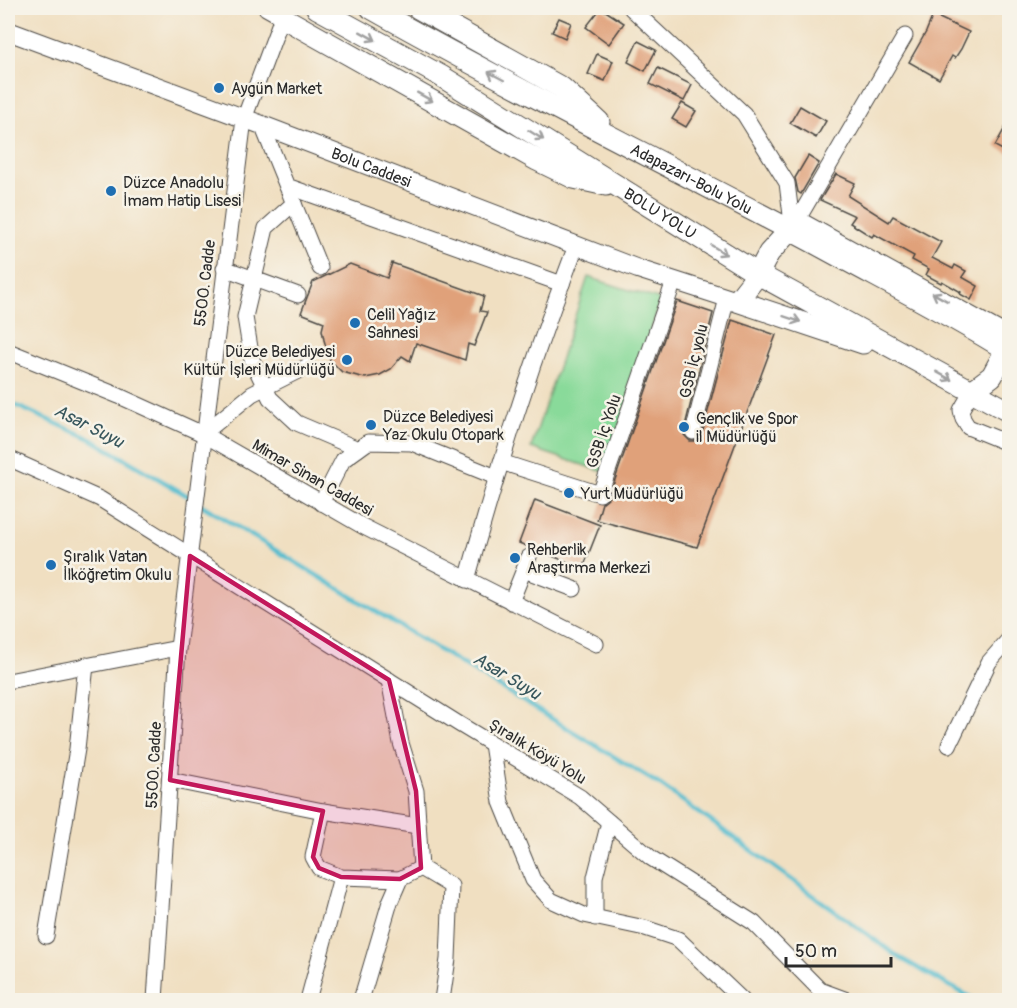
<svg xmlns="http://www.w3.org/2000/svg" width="1017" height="1008" viewBox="0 0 1017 1008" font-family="Pangolin,sans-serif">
<rect width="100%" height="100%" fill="#f7f3e8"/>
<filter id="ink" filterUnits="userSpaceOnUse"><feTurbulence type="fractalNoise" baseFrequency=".0167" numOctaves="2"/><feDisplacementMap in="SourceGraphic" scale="12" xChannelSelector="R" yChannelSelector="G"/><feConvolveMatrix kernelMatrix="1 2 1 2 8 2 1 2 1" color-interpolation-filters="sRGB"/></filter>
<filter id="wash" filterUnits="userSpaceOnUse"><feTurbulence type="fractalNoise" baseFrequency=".008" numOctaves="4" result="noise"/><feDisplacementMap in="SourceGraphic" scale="24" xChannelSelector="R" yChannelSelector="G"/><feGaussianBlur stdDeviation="1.35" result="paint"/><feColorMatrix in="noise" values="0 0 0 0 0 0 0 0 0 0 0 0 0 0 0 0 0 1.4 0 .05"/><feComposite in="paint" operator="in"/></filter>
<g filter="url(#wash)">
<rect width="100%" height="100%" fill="#f0dfc1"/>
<!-- green -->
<polygon fill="#89da9a" stroke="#5a8262" stroke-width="1.5" points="588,277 661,300 604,472 531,448"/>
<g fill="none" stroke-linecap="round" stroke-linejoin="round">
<!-- stream -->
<g stroke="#52bcce" stroke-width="4.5">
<polyline points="8,402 91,439 193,499"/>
<polyline points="200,504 662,786 900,958 975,1000"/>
</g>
</g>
<g id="blocks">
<!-- building -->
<g fill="#e0a17a">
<polygon points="601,8 624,23 609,44 586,27"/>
<polygon points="933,15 969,32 961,49 955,58 952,56 939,79 909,62 926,32"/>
<polygon points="559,18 571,23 565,38 552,32"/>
<polygon points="638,41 656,50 645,71 628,62"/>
<polygon points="597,54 613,61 605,81 588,74"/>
<polygon points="658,68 692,85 684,101 650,84"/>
<polygon points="682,103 696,111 686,127 672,119"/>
<polygon points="800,106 826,121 816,138 790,123"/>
<polygon points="1010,119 1010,154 995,146"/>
<polygon points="808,156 819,163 801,194 798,192 795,178"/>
<polygon points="836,174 855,183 848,196 889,222 893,216 941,242 932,258 953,269 955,265 966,271 962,277 978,286 971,300 960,294 961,292 942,281 941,283 926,275 929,269 912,260 914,256 874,234 872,237 850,223 855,216 820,200"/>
<polygon points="392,263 484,296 480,311 487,312 474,346 468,344 465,360 416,343 410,361 402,356 391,369 380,375 365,378 342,372 330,360 324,340 322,330 324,322 301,313 313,282 350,264 387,278"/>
<polygon points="677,301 713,313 684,430 684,435 690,441 696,441 702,434 732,320 776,335 697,547 597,520 602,503 609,497"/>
<polygon points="535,500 600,525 583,568 519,543"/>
</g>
</g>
</g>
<g filter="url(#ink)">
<use href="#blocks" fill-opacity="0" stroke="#494642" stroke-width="1.5"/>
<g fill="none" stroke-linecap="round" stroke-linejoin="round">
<defs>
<g id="minor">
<polyline points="631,8 744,114 787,183 791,215 790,230"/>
<polyline points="262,125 320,268"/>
<polyline points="287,186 562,284"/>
<polyline points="294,203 266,228 245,317 252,360 270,398 297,423 358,449"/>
<polyline points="791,215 1010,336"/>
<polyline points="798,219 905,36"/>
<polyline points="224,268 298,295"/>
<polyline points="8,351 119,396 203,434 364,527 596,644"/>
<polyline points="972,391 961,410 963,419 968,427 1010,444"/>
<polyline points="693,432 727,298"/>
<polyline points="203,434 252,394 308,366"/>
<polyline points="8,458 100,499 459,724 580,797 651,858 754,923 820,990 847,1000"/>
<polyline points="501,462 600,494 674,281"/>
<polyline points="321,503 343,460 368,442 412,443 496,477"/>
<polyline points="524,570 574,589"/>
<path d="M 467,580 C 498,467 534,355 576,246"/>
<polyline points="511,602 529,557"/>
<polyline points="389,680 401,743 416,791 421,868"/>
<polyline points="8,681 178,648"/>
<polyline points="492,744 501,802 533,880 551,900 584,915 645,928 678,939 742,1000"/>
<polyline points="949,745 989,662 1010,638"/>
<polyline points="170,780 323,811 418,826"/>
<polyline points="323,811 313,857 319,868 341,877 400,879"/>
<polyline points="421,868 451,886 448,959 442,1000"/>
<polyline points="595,918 595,877 609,822"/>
<polyline points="46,936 77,749 86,665"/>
<polyline points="155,1000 178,648 244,119 282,17 266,8"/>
<polyline points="308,1000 341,877"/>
<polyline points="361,1000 390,902 400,879 421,868"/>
</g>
<g id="major">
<path id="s1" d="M 8,31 L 262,125 L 638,269 L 737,301"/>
</g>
<g id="highway">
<path id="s2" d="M 317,8 L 441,76 L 758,274 L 1010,412"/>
<path id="s3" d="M 371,8 C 519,92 673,167 824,248 C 886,282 950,314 1010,352"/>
<polyline points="418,8 562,88 599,122"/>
<polyline points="282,17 537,160 574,178 606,185"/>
<polyline points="790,230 769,253 758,274 737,301 863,343"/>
<polyline points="972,391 992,376 1006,350"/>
</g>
</defs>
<!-- minor casing -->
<use href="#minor" stroke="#494642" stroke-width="17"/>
<!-- major casing -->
<use href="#major" stroke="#494642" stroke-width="20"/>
<!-- highway casing -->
<use href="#highway" stroke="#494642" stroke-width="23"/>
<!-- minor -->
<use href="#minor" stroke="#fff" stroke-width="15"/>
<!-- major -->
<use href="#major" stroke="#fff" stroke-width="18"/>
<!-- highway -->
<use href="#highway" stroke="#fff" stroke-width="21"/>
</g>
<!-- one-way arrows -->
<defs><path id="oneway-shaft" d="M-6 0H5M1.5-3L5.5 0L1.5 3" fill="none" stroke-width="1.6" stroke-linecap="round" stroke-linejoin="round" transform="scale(1.5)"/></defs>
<g stroke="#a0a0a0">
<use href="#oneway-shaft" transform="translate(368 36) rotate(29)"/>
<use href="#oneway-shaft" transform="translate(496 76) rotate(-152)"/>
<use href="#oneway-shaft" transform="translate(425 97) rotate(29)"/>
<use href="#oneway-shaft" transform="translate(536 135) rotate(32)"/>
<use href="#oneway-shaft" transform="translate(719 250) rotate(32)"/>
<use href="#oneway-shaft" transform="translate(940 297) rotate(-151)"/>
<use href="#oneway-shaft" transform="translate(792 319) rotate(18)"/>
<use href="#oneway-shaft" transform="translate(944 376) rotate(29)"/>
</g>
</g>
<!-- marked area -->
<path fill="#c2185b" fill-opacity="0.2" stroke="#c2185b" stroke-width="4.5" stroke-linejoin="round" d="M 190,556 L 389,680 L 416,791 L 421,868 L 400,879 L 341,877 L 319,868 L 313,857 L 323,811 L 170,780 Z"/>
<!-- markers -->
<g fill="#1f6fb2" stroke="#f7f3e8" stroke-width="2">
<circle cx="219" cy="88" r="6"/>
<circle cx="111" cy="191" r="6"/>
<circle cx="355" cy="323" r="6"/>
<circle cx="347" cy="360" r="6"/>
<circle cx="371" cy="425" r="6"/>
<circle cx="684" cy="427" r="6"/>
<circle cx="569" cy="493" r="6"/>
<circle cx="515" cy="558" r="6"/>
<circle cx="51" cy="565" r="6"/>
</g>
<g text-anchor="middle" stroke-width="5" stroke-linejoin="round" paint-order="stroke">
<!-- poi labels -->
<g font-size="16" fill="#2b2b2b" stroke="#f7f3e8" text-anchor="start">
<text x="231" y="94">Aygün Market</text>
<text x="123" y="188">Düzce Anadolu<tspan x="123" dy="18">İmam Hatip Lisesi</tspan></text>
<text x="367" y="320">Celil Yağız<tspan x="367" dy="18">Sahnesi</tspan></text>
<text x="335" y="357" text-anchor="end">Düzce Belediyesi<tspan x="335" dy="18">Kültür İşleri Müdürlüğü</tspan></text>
<text x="383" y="422">Düzce Belediyesi<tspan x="383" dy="18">Yaz Okulu Otopark</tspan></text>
<text x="696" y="424">Gençlik ve Spor<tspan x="696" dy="18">il Müdürlüğü</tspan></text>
<text x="581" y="499">Yurt Müdürlüğü</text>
<text x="527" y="555">Rehberlik<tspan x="527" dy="18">Araştırma Merkezi</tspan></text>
<text x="63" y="562">Şıralık Vatan<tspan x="63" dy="18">İlköğretim Okulu</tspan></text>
</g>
<!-- street labels -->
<g font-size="16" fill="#2b2b2b" stroke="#f7f3e8">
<text dy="6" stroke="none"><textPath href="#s1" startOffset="388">Bolu Caddesi</textPath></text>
<text dy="6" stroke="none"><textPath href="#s3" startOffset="363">Adapazarı-Bolu Yolu</textPath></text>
<text dy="6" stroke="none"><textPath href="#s2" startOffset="400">BOLU YOLU</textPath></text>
<text transform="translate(204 283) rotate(-83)" y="6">5500. Cadde</text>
<text transform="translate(693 361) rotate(-76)" y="6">GSB İç yolu</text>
<text transform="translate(603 431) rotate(-71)" y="6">GSB İç Yolu</text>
<text transform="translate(313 477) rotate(30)" y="6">Mimar Sinan Caddesi</text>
<text transform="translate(538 751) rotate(31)" y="6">Şıralık Köyü Yolu</text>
<text transform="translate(153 765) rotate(-87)" y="6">5500. Cadde</text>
</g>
<!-- water labels -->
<g font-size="18" font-style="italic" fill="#37565c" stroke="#f7f3e8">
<text transform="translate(89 426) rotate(27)" y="6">Asar Suyu</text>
<text transform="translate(507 676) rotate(31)" y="6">Asar Suyu</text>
</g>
</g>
<!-- margin -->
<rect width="1017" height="1008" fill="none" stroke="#f7f3e8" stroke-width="30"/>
<!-- scale -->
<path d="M786 957v9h105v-9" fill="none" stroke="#2b2b2b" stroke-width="3"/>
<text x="795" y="957" font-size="18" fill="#2b2b2b" stroke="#f7f3e8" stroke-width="4.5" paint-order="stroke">50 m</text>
</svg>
